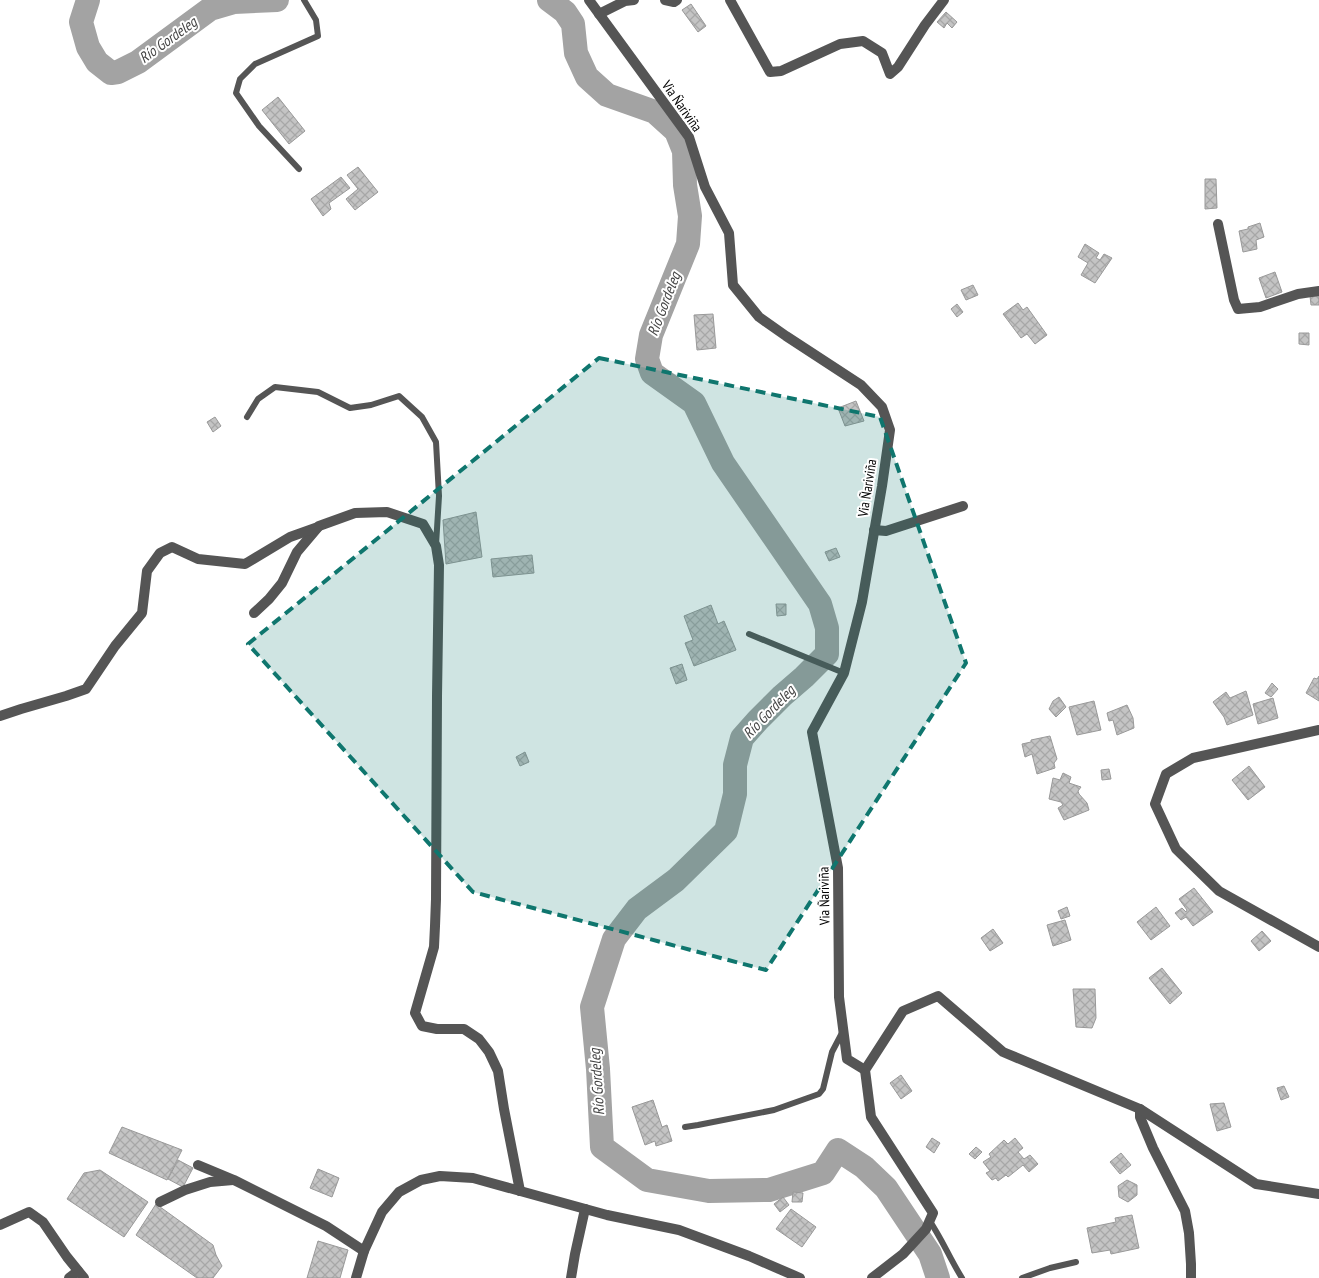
<svg xmlns="http://www.w3.org/2000/svg" width="1319" height="1278" viewBox="0 0 1319 1278" font-family="'PT Sans Narrow',sans-serif">
<defs>
<pattern id="building-cross-hatch" width="8" height="8" patternUnits="userSpaceOnUse" patternTransform="scale(1.25)"><rect width="8" height="8" fill="#c4c4c4"/><path d="M0 0l8 8M0 8l8-8" fill="none" stroke="#a7a7a7"/></pattern>
</defs>
<rect width="100%" height="100%" fill="#fff"/>
<g fill="none" stroke-linecap="round" stroke-linejoin="round">
<!-- river -->
<g stroke="#a3a3a3" stroke-width="24">
<polyline points="88,0 81,22 88,47 97,62 111,73 118,72 138,62 210,9 234,2 277,0"/>
<polyline points="549,0 565,12 573,24 576,53 587,77 607,95 655,112 676,131 684,151 685,185 690,216 688,244 651,335 647,359 652,373 694,403 723,463 820,604 827,628 827,654 804,677 782,696 758,720 742,738 735,765 735,794 726,831 676,880 637,909 614,939 592,1007 598,1069 602,1147 647,1180 709,1191 769,1190 823,1173 838,1150 864,1167 886,1188 930,1254 938,1278"/>
</g>
</g>
<!-- building -->
<g fill="url(#building-cross-hatch)" stroke="#999">
<polygon points="691,4 706,26 698,32 682,10"/>
<polygon points="946,12 957,22 952,28 947,23 944,28 937,22"/>
<polygon points="278,97 305,131 289,144 262,110"/>
<polygon points="358,167 378,192 355,210 346,199 358,189 347,175"/>
<polygon points="341,177 350,188 329,203 331,209 323,216 311,199"/>
<polygon points="1205,179 1216,179 1217,208 1205,209"/>
<polygon points="1260,223 1264,237 1256,240 1257,249 1243,252 1239,231 1248,229 1248,227"/>
<polygon points="1085,244 1099,253 1096,258 1100,260 1104,254 1112,258 1095,283 1081,275 1088,263 1078,257"/>
<polygon points="1275,272 1282,292 1266,298 1259,278"/>
<polygon points="973,285 978,295 966,300 961,290"/>
<polygon points="1310,296 1319,296 1319,305 1311,305"/>
<polygon points="1018,303 1023,310 1027,307 1047,335 1035,344 1027,334 1021,338 1003,314"/>
<polygon points="957,304 963,312 957,317 951,309"/>
<polygon points="713,314 716,348 697,350 694,315"/>
<polygon points="1299,333 1309,333 1309,345 1299,344"/>
<polygon points="856,401 864,421 845,426 838,408"/>
<polygon points="215,417 221,426 213,432 207,422"/>
<polygon points="476,512 482,557 446,564 443,520"/>
<polygon points="836,548 840,557 829,561 825,552"/>
<polygon points="532,555 534,573 493,577 491,559"/>
<polygon points="776,604 786,604 786,615 777,616"/>
<polygon points="711,605 718,624 724,621 736,650 694,666 685,643 693,640 684,616"/>
<polygon points="682,664 687,680 676,684 670,668"/>
<polygon points="1319,676 1319,701 1306,693 1314,678 1317,679"/>
<polygon points="1272,683 1278,689 1271,697 1265,693"/>
<polygon points="1246,691 1253,715 1227,725 1224,717 1213,702 1226,692 1230,698"/>
<polygon points="1059,697 1066,707 1056,717 1049,709 1053,701"/>
<polygon points="1273,698 1278,718 1258,724 1253,704"/>
<polygon points="1094,701 1101,730 1077,735 1069,707"/>
<polygon points="1127,705 1133,718 1134,728 1117,735 1113,720 1109,721 1107,713"/>
<polygon points="1050,736 1057,759 1054,763 1055,768 1037,774 1032,754 1025,757 1022,744 1031,742 1031,740"/>
<polygon points="525,752 529,762 520,766 516,757"/>
<polygon points="1249,766 1265,787 1248,800 1232,780"/>
<polygon points="1109,769 1111,779 1102,780 1101,770"/>
<polygon points="1063,773 1071,777 1069,783 1081,787 1078,791 1079,794 1087,803 1089,810 1064,820 1058,808 1063,805 1061,802 1049,799 1053,778 1060,780"/>
<polygon points="1194,888 1213,912 1193,926 1186,917 1181,920 1175,913 1182,908 1186,912 1187,910 1179,899"/>
<polygon points="1067,907 1070,916 1061,919 1058,911"/>
<polygon points="1156,907 1170,926 1151,940 1137,922"/>
<polygon points="1065,920 1071,940 1053,946 1047,925"/>
<polygon points="993,929 1003,943 990,951 981,938"/>
<polygon points="1262,931 1271,941 1259,951 1251,941"/>
<polygon points="1162,968 1182,993 1170,1004 1149,978"/>
<polygon points="1073,989 1095,989 1096,1018 1092,1028 1076,1027"/>
<polygon points="901,1075 912,1091 901,1099 890,1083"/>
<polygon points="1284,1086 1289,1097 1281,1100 1277,1088"/>
<polygon points="653,1100 662,1127 667,1125 672,1141 656,1146 655,1141 645,1145 632,1107"/>
<polygon points="1224,1103 1231,1127 1217,1131 1210,1104"/>
<polygon points="122,1127 182,1150 167,1180 109,1153"/>
<polygon points="932,1138 940,1143 934,1153 926,1147"/>
<polygon points="1015,1138 1023,1148 1018,1152 1024,1159 1030,1155 1038,1164 1029,1172 1023,1165 1008,1177 1006,1175 998,1181 996,1178 992,1180 986,1173 990,1171 983,1162 991,1157 989,1154 1004,1140 1008,1144"/>
<polygon points="976,1147 982,1152 975,1159 969,1154"/>
<polygon points="1121,1153 1131,1165 1120,1174 1110,1162"/>
<polygon points="178,1160 193,1168 183,1187 168,1179"/>
<polygon points="318,1169 339,1178 332,1197 310,1188"/>
<polygon points="100,1170 148,1202 124,1237 67,1199 84,1173"/>
<polygon points="1127,1180 1137,1185 1137,1195 1128,1202 1119,1197 1118,1186"/>
<polygon points="793,1192 803,1193 802,1202 792,1202"/>
<polygon points="783,1197 789,1205 780,1212 774,1204"/>
<polygon points="156,1204 213,1245 216,1255 222,1266 213,1278 197,1278 136,1235"/>
<polygon points="791,1209 816,1227 802,1247 776,1229"/>
<polygon points="1132,1215 1139,1248 1111,1254 1110,1250 1092,1253 1087,1228 1116,1222 1115,1218"/>
<polygon points="318,1241 348,1250 340,1278 307,1278"/>
</g>
<g fill="none" stroke-linecap="round" stroke-linejoin="round">
<!-- service -->
<g stroke="#555" stroke-width="6">
<polyline points="299,169 259,126 236,93 240,79 255,64 318,36 316,20 304,0"/>
<polyline points="247,417 258,399 275,387 318,392 350,408 371,405 399,396 422,417 436,442 439,496 436,545"/>
<polyline points="749,634 844,673"/>
<polyline points="685,1127 698,1125 774,1110 819,1094 823,1089 832,1052 843,1031"/>
<path d="M 929,1220 C 942,1239 950,1259 962,1278"/>
<polyline points="1022,1278 1050,1268 1076,1262"/>
</g>
<!-- minor -->
<g stroke="#555" stroke-width="10">
<polyline points="589,0 689,137 705,187 729,233 733,285 759,317 786,336 861,385 882,407 890,430 882,486 862,602 844,673 812,732 838,868 839,997 847,1059 865,1070"/>
<polyline points="665,0 674,2 677,0"/>
<polyline points="730,0 770,72 781,71 840,44 863,41 882,53 890,74 898,67 925,25 944,0"/>
<polyline points="599,14 625,1 634,0"/>
<polyline points="1218,224 1234,300 1238,309 1260,307 1298,294 1319,291"/>
<polyline points="874,530 886,531 963,506"/>
<polyline points="254,613 269,599 282,583 297,552 319,526 355,513 387,512 423,524 436,546 439,565 437,696 436,899 435,926 434,947 415,1013 422,1026 437,1029 464,1029 479,1039 489,1052 498,1071 504,1109 520,1191"/>
<polyline points="0,716 21,709 66,696 86,689 115,646 142,613 147,571 160,553 172,547 198,559 245,564 290,537 318,527"/>
<polyline points="1140,1109 1140,1117 1153,1148 1185,1211 1189,1233 1191,1264 1191,1278"/>
<polyline points="198,1165 234,1180 326,1226 364,1251"/>
<polyline points="160,1202 185,1190 210,1182 233,1180"/>
<polyline points="0,1225 29,1212 43,1222 67,1257 84,1278"/>
<polyline points="69,1278 78,1271"/>
<polyline points="571,1278 575,1254 585,1209"/>
</g>
<!-- tertiary -->
<g stroke="#555" stroke-width="10">
<polyline points="1319,730 1193,758 1166,774 1155,804 1176,849 1219,891 1319,947"/>
<polyline points="356,1278 364,1251 382,1212 399,1192 421,1180 440,1176 473,1178 607,1215 679,1230 749,1256 800,1278"/>
<polyline points="872,1278 903,1254 926,1229 933,1213 871,1117 865,1070 903,1011 938,996 1003,1052 1140,1109 1256,1184 1319,1194"/>
</g>
</g>
<!-- marked area -->
<path fill="#0f766e" fill-opacity="0.2" stroke="#0f766e" stroke-width="4" stroke-dasharray="10 6" stroke-linejoin="round" d="M 599,358 L 880,417 L 966,663 L 766,970 L 473,892 L 248,644 Z"/>
<g text-anchor="middle" stroke-width="4" stroke-linejoin="round" paint-order="stroke">
<!-- street labels -->
<g font-size="14" fill="#000" stroke="#fff">
<text transform="translate(682 106) rotate(55)" y="5">Via Ñariviña</text>
<text transform="translate(867 488) rotate(-81)" y="5">Via Ñariviña</text>
<text transform="translate(824 896) rotate(-91)" y="5">Via Ñariviña</text>
</g>
<!-- water labels -->
<g font-size="15" font-style="italic" fill="#444" stroke="#fff">
<text transform="translate(168 40) rotate(-36)" y="5">Río Gordeleg</text>
<text transform="translate(664 304) rotate(-69)" y="5">Río Gordeleg</text>
<text transform="translate(769 712) rotate(-46)" y="5">Río Gordeleg</text>
<text transform="translate(597 1082) rotate(-94)" y="5">Río Gordeleg</text>
</g>
</g>
</svg>
